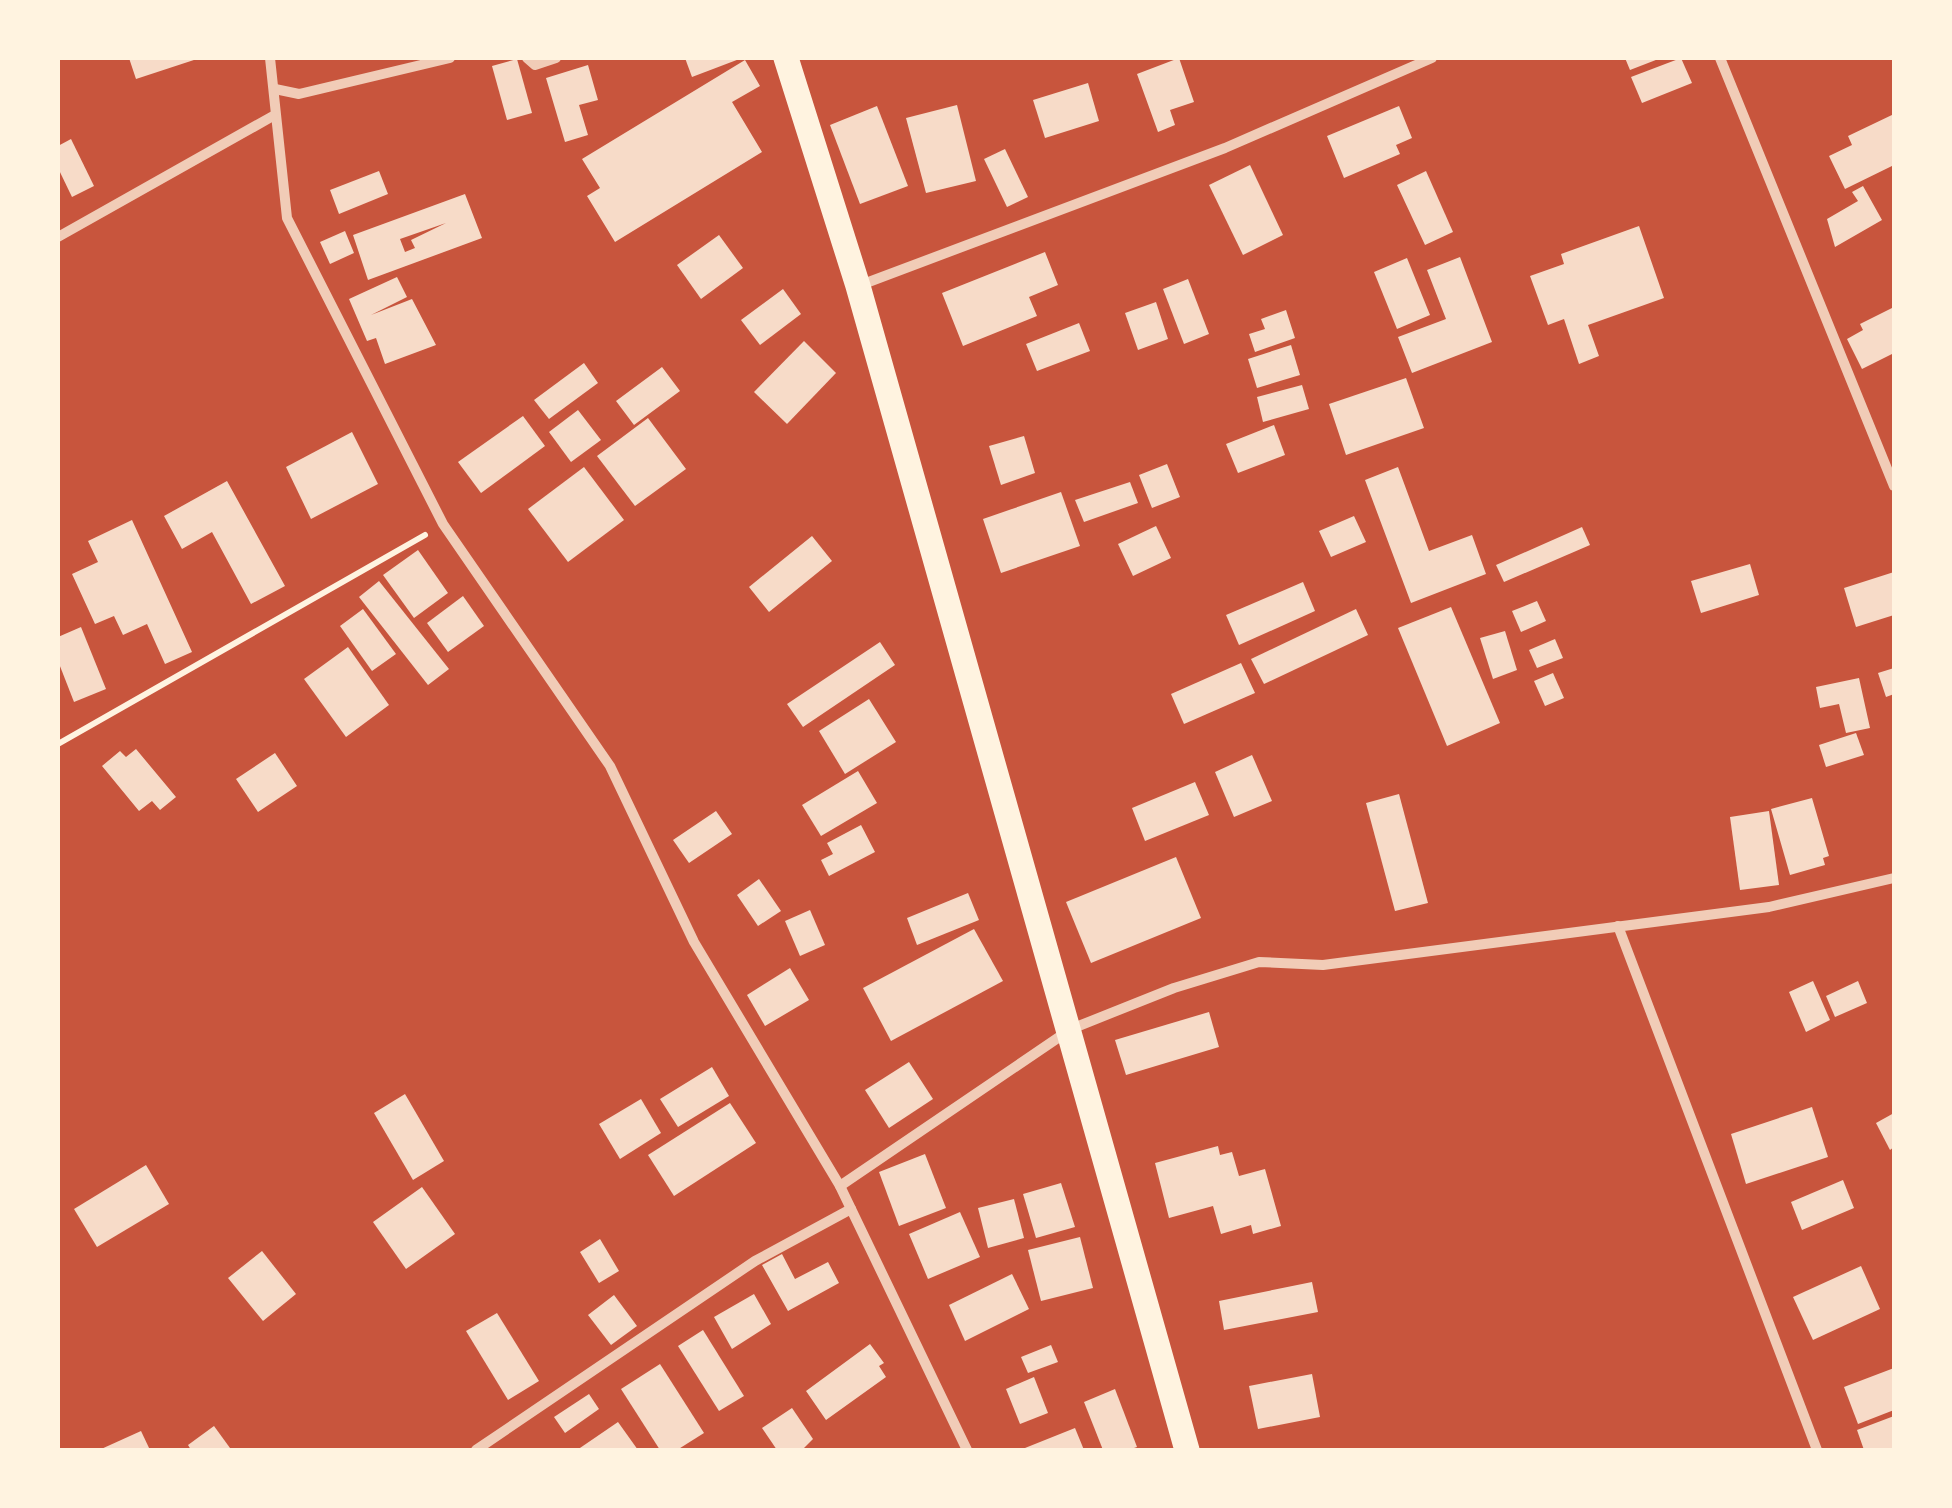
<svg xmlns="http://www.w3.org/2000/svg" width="1952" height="1508" viewBox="0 0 1952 1508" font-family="Manrope,sans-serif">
<rect width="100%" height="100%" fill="#c8553d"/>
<!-- building -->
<g fill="#f7dbc8" fill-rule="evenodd">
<polygon points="129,58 200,58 136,79"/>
<polygon points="685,58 742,58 692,77"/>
<polygon points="1179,58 1194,102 1170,110 1175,125 1158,132 1137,74"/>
<polygon points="1625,58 1661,58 1630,70"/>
<polygon points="1681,58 1692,83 1642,103 1631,77"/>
<polygon points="517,59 532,113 507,120 492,66"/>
<polygon points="745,60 760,86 732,102 762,152 615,242 587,196 600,188 582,159"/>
<polygon points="588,65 598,100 579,105 588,135 565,142 546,78"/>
<polygon points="1088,83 1099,121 1045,138 1033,100"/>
<polygon points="957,105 976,181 926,193 906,118"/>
<polygon points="877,106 908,186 860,204 830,125"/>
<polygon points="1399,106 1412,138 1396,145 1400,154 1344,178 1327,136"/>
<polygon points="1894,114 1894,165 1845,189 1829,156 1852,145 1848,136"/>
<polygon points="71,139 94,186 72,197 58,168 58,146"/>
<polygon points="1005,149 1028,197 1007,207 984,159"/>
<polygon points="1250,165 1283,235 1243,255 1209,185"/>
<polygon points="379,171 388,194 339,214 330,190"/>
<polygon points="1426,171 1453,232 1425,245 1397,185"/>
<polygon points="1863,186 1882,220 1835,247 1827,219 1858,201 1852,192"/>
<path d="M 465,194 L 482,238 L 368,280 L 353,235 ZM 446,223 L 411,240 L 415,248 L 405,252 L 400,239 Z"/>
<polygon points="1639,226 1664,298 1588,325 1599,356 1579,364 1564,319 1548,325 1530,276 1564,264 1561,254"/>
<polygon points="345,231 354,253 330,264 320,242"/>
<polygon points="719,235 743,268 701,299 677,265"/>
<polygon points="1045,252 1058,285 1029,297 1037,316 963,346 942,293"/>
<polygon points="1460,257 1492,342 1412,373 1398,337 1446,319 1427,270"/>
<polygon points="1407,258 1430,315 1397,329 1374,272"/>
<polygon points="397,277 407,297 371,315 412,299 436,345 385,364 376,338 367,341 349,299"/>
<polygon points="1188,279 1209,334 1184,344 1163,289"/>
<polygon points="783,289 801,314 760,345 741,320"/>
<polygon points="1156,302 1168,339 1138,350 1125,313"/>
<polygon points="1894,307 1894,353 1862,369 1847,339 1863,330 1860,324"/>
<polygon points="1286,310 1295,338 1255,352 1249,334 1265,329 1261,319"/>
<polygon points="1079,323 1090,351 1037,371 1026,344"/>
<polygon points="804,341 836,373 787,424 754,392"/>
<polygon points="1291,345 1300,375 1257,388 1248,359"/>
<polygon points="584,363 598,383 549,419 534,400"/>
<polygon points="662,367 680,391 634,425 616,401"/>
<polygon points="1406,378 1424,428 1346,455 1329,404"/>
<polygon points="1302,385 1309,409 1263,422 1257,397"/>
<polygon points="578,410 601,440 571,462 549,432"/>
<polygon points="523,416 545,446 481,493 458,462"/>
<polygon points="648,418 686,469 635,506 597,456"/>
<polygon points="1274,425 1285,455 1238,473 1226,444"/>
<polygon points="352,432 378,484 311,519 286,467"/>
<polygon points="1024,436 1035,473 1001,485 989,446"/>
<polygon points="1167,464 1180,497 1152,508 1139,475"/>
<polygon points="584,467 624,520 568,562 528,509"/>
<polygon points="1398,467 1429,551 1472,535 1486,574 1411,603 1365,480"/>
<polygon points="227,481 285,586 251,604 212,532 182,549 164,516"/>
<polygon points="1130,482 1138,503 1084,522 1075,500"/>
<polygon points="1061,492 1080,546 1001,573 983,519"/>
<polygon points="1354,516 1366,542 1331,557 1319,531"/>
<polygon points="132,520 192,652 165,664 147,624 123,635 114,616 95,624 72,574 98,562 88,541"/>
<polygon points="1156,526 1171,558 1133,576 1118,544"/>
<polygon points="1582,527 1590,545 1504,582 1496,565"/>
<polygon points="812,536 832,561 769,612 749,587"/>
<polygon points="418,550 448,593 414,618 383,575"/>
<polygon points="1750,564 1759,595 1701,613 1691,581"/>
<polygon points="1894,572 1894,615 1856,627 1844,588"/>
<polygon points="379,581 449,669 428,685 359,597"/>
<polygon points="1303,582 1315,611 1239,645 1226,615"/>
<polygon points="463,596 484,626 448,652 427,623"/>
<polygon points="1537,601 1546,621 1521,632 1512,611"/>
<polygon points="1451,607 1500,723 1447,746 1398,628"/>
<polygon points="363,609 396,654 372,671 340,626"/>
<polygon points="1356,609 1368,635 1264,684 1251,659"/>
<polygon points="81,627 106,689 74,702 58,661 58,637"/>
<polygon points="1505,631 1517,670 1493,679 1480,638"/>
<polygon points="1555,639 1563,658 1537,668 1529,650"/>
<polygon points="880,642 895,665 803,727 787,704"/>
<polygon points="348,647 389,705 346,737 304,679"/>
<polygon points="1241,663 1255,693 1184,724 1171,694"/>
<polygon points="1894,668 1894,694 1886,697 1878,673"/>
<polygon points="1553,673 1564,698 1545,706 1534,681"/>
<polygon points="1859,678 1870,728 1846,733 1839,704 1820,708 1816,687"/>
<polygon points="869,699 896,742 845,774 819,731"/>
<polygon points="1856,733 1864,755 1826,767 1819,745"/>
<polygon points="136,749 176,797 160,810 152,801 139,811 102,766 120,751 126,757"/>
<polygon points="275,753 297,786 258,812 236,779"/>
<polygon points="1252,755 1272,801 1234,817 1215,772"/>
<polygon points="858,771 877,803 821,836 802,805"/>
<polygon points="1195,782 1209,815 1145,841 1132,808"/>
<polygon points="1399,794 1428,903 1395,911 1366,803"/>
<polygon points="1812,798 1829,856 1823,858 1825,865 1790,875 1771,809"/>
<polygon points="716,811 732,834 689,863 673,840"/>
<polygon points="1769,811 1779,885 1740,890 1730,817"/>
<polygon points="861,825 875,852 829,876 821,860 833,854 827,843"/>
<polygon points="1176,857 1201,918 1091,963 1066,902"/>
<polygon points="759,879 781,911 758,926 737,895"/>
<polygon points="968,893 979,920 917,945 907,918"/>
<polygon points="810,910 825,945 800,956 785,921"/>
<polygon points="974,929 1003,981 891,1041 863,988"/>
<polygon points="790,968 809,1000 765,1026 747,995"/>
<polygon points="1813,981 1830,1020 1806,1032 1789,992"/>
<polygon points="1858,981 1867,1003 1835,1017 1826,996"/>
<polygon points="1209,1012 1219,1047 1126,1075 1115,1040"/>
<polygon points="909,1062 933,1099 889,1128 865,1090"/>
<polygon points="712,1067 729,1096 678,1127 660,1099"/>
<polygon points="405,1094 444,1161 413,1180 374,1113"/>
<polygon points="641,1099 661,1133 620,1159 599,1124"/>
<polygon points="730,1103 756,1143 674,1196 648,1155"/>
<polygon points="1812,1107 1828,1157 1746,1184 1731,1134"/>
<polygon points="1894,1113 1894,1147 1890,1150 1876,1123"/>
<polygon points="1218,1146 1220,1155 1232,1152 1239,1176 1265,1169 1281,1226 1253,1234 1251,1225 1221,1234 1213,1206 1169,1218 1155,1163"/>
<polygon points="925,1154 946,1208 899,1226 879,1172"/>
<polygon points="146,1165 169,1204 97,1247 74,1209"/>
<polygon points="1843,1180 1854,1208 1802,1230 1791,1202"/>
<polygon points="1061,1183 1075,1227 1036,1238 1023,1194"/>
<polygon points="422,1187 455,1234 406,1269 373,1222"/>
<polygon points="1014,1199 1024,1238 988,1248 978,1208"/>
<polygon points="960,1212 980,1257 928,1279 909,1234"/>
<polygon points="1080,1237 1093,1288 1041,1301 1028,1250"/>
<polygon points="600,1239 619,1271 599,1283 580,1252"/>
<polygon points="262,1251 296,1294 263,1321 228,1278"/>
<polygon points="782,1254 795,1279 828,1262 839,1283 788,1311 762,1265"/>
<polygon points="1861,1266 1880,1309 1813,1340 1793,1297"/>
<polygon points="1012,1274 1029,1309 965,1341 949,1305"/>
<polygon points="1312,1282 1318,1312 1224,1330 1219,1301"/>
<polygon points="754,1294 771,1324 732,1349 714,1317"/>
<polygon points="614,1295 637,1326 611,1345 588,1315"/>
<polygon points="497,1313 539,1381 508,1400 466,1331"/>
<polygon points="703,1330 744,1396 719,1411 678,1346"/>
<polygon points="870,1344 884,1363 879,1366 886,1377 826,1420 806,1391"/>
<polygon points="1051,1345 1058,1362 1028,1373 1021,1357"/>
<polygon points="660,1364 704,1433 677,1450 660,1450 621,1389"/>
<polygon points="1894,1368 1894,1410 1858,1424 1844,1387"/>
<polygon points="1312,1374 1320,1417 1258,1429 1249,1386"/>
<polygon points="1034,1377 1048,1413 1020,1424 1006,1389"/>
<polygon points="1115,1389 1137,1447 1128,1450 1103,1450 1084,1402"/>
<polygon points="589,1394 599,1409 565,1433 554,1417"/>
<polygon points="792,1408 813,1439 802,1450 777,1450 762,1428"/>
<polygon points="1894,1416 1894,1450 1864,1450 1857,1430"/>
<polygon points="618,1422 638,1450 577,1450"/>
<polygon points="214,1426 230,1448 191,1450 188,1445"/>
<polygon points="1075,1428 1084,1450 1020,1450"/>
<polygon points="141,1431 150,1450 99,1450"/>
</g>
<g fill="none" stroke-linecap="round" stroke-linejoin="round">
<!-- path -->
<polyline stroke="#fff3e0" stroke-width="6" points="58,744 425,535"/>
<!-- minor -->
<g stroke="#f1ccb7" stroke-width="10">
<polyline points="270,58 287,218 443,524 610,766 694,942 840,1186 967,1450"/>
<polyline points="527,58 535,65 556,58"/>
<polyline points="1720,58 1894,486"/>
<polyline points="275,89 299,94 450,58"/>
<polyline points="58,237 273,116"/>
<polyline points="858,286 1225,148 1432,58"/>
<polyline points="1618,926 1817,1450"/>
<polyline points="840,1186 1071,1029 1174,988 1259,962 1323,965 1769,907 1894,878"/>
<polyline points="476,1450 755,1261 851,1209"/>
</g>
<!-- primary -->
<polyline stroke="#fff3e0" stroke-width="25" points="786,58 858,286 1187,1450"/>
</g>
<!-- border -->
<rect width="1952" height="1508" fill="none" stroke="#fff3e0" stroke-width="120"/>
</svg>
